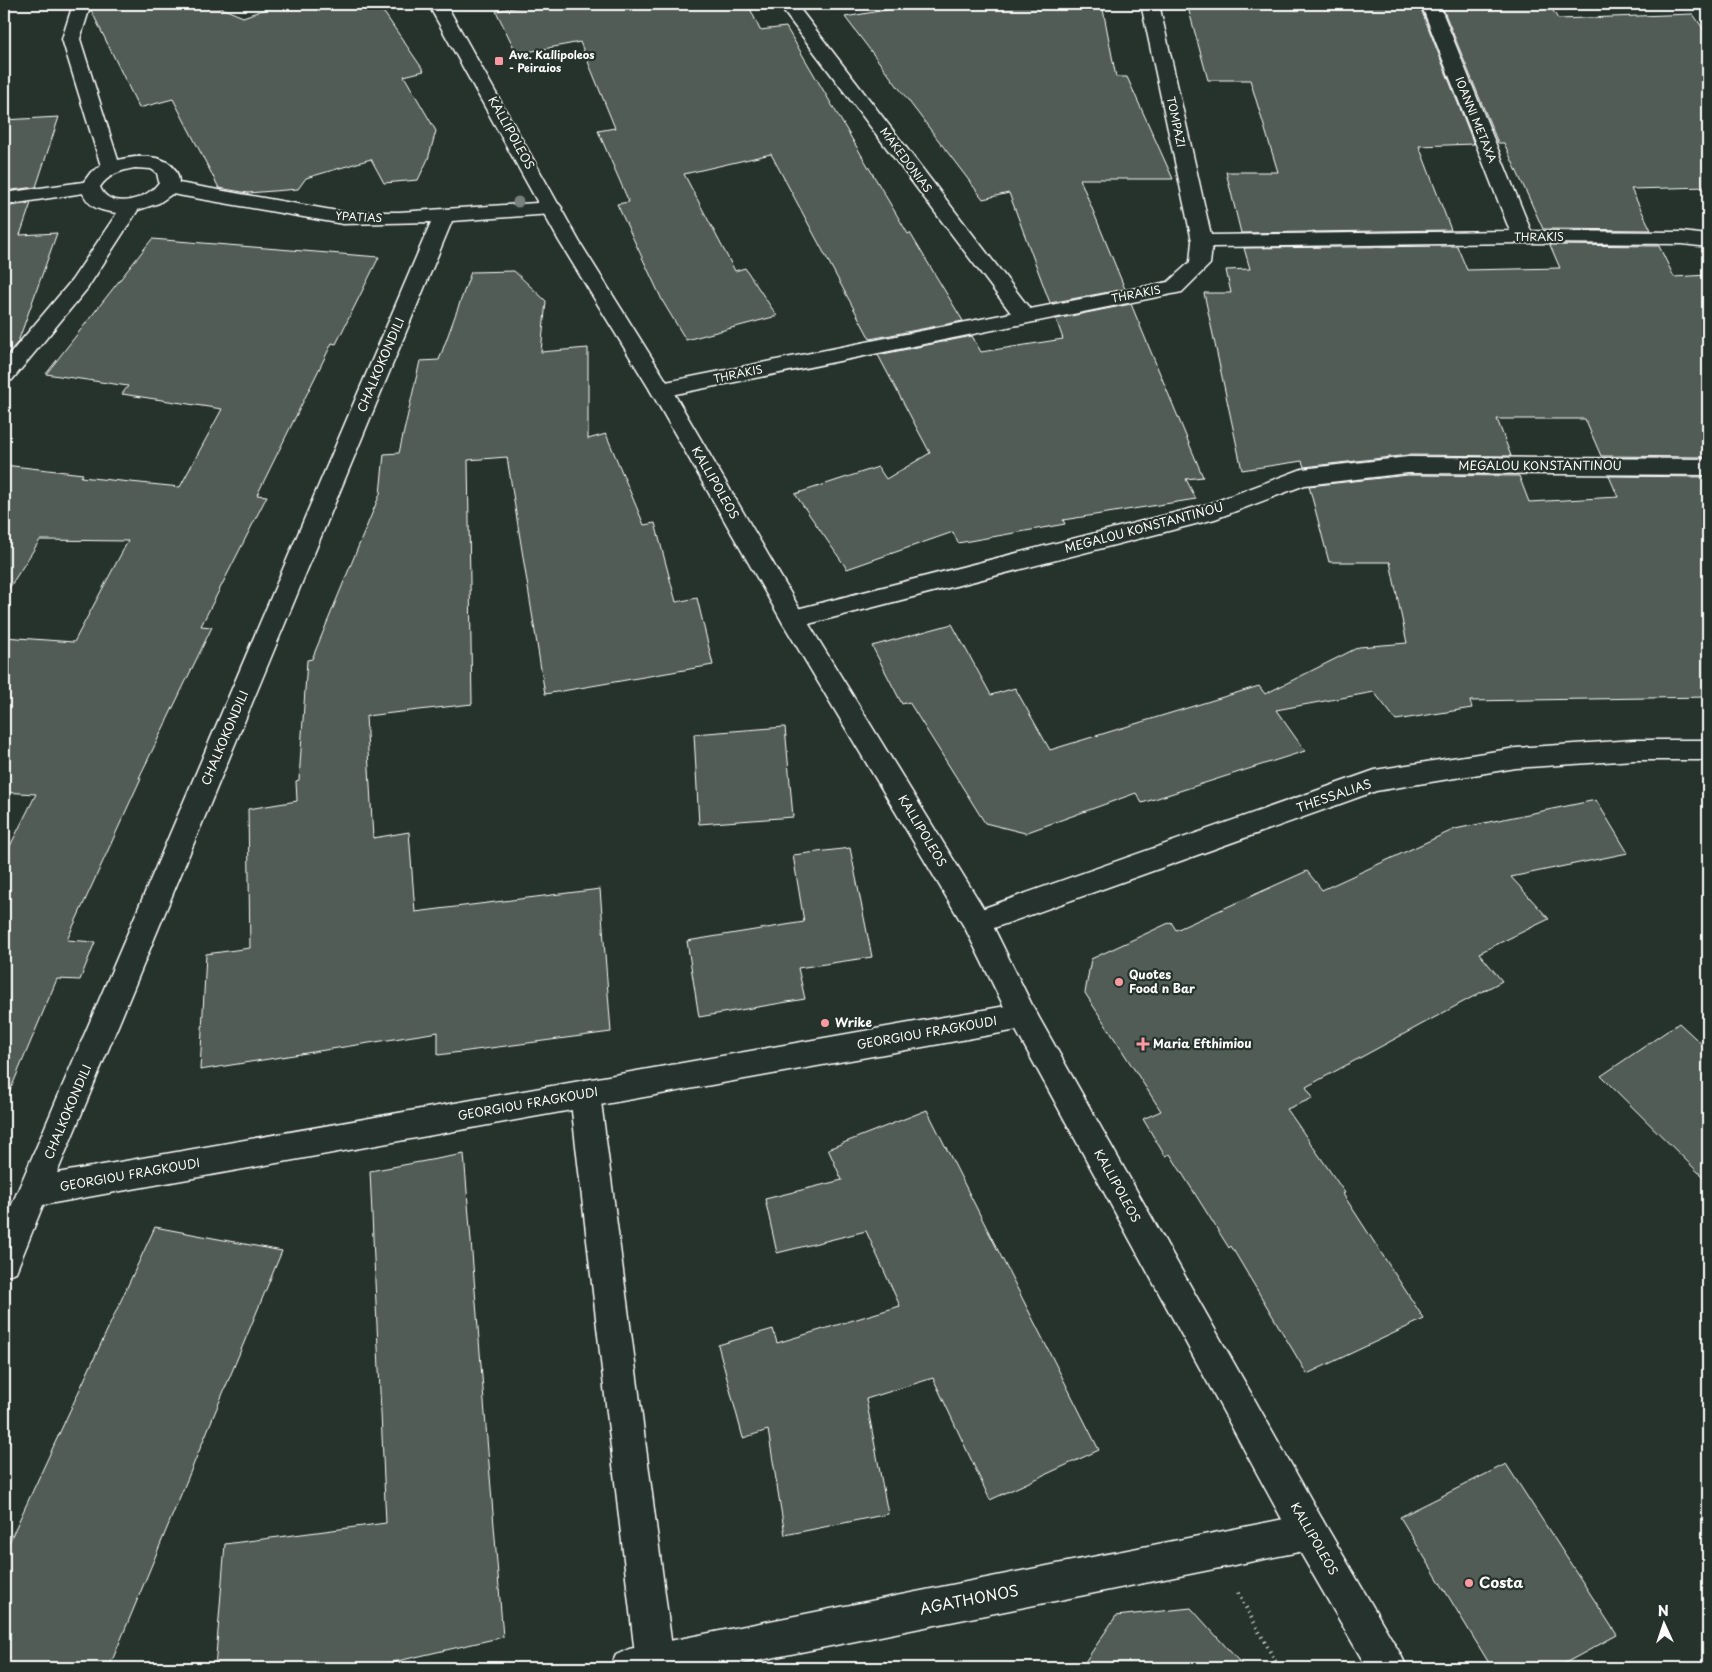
<svg xmlns="http://www.w3.org/2000/svg" width="1712" height="1672" viewBox="0 0 1712 1672" font-family="'Playpen Sans',sans-serif">
<rect width="100%" height="100%" fill="#26332d"/>
<filter id="ink" filterUnits="userSpaceOnUse"><feTurbulence type="fractalNoise" baseFrequency=".02" numOctaves="2"/><feDisplacementMap in="SourceGraphic" scale="10" xChannelSelector="R" yChannelSelector="G"/><feConvolveMatrix kernelMatrix="1 2 1 2 8 2 1 2 1" color-interpolation-filters="sRGB"/></filter>
<g filter="url(#ink)">
<!-- building -->
<g fill="#515c57" stroke="#fff">
<polygon points="93,4 212,4 243,17 280,4 373,4 385,14 424,71 404,76 436,131 428,159 418,180 384,183 371,159 306,178 298,189 248,193 219,188 173,99 139,108 91,10"/>
<polygon points="533,4 748,4 760,30 786,27 908,234 910,233 963,321 870,339 771,154 684,174 735,271 745,268 777,316 686,340 663,302 617,204 629,202 598,131 615,128 580,42 517,54 496,11"/>
<polygon points="920,4 936,4 938,7 1102,4 1116,77 1127,77 1173,179 1080,179 1125,289 1050,303 1009,193 983,199 845,17"/>
<polygon points="1187,4 1419,4 1474,144 1419,146 1451,230 1241,233 1226,172 1278,172 1250,80 1208,80"/>
<polygon points="1441,4 1549,4 1558,19 1693,14 1708,36 1708,187 1631,189 1651,230 1543,229 1504,143 1498,143"/>
<polygon points="59,117 36,187 4,191 4,120"/>
<polygon points="31,203 20,235 57,233 18,342 4,358 4,207"/>
<polygon points="152,239 379,257 336,344 332,343 257,495 267,496 201,626 212,627 139,778 141,778 67,940 95,942 80,980 57,979 4,1105 4,858 36,794 4,792 4,637 74,642 128,541 40,540 4,596 4,465 83,474 81,477 180,487 222,409 122,394 128,386 46,374"/>
<polygon points="1550,245 1659,246 1674,277 1708,275 1708,457 1601,456 1585,419 1497,419 1511,456 1408,455 1304,467 1302,461 1242,470 1204,293 1231,293 1226,270 1250,269 1244,248 1457,246 1467,270 1560,268"/>
<polygon points="514,271 546,301 541,352 588,348 588,439 606,434 644,525 655,523 676,602 697,598 713,665 545,694 507,457 468,460 472,704 366,716 373,838 409,832 415,912 600,889 611,1032 438,1055 438,1032 200,1070 206,954 250,948 248,809 297,801 296,781 299,780 307,660 312,659 380,494 384,454 399,453 420,361 439,360 471,272"/>
<polygon points="1131,304 1203,477 1186,479 1196,499 1063,520 1065,524 958,543 953,532 847,569 795,494 878,467 886,479 930,453 878,355 972,336 981,352 1063,339 1056,319"/>
<polygon points="1408,475 1519,476 1529,502 1618,497 1609,476 1708,477 1708,697 1470,701 1472,708 1396,720 1374,692 1276,710 1305,751 1142,803 1136,793 1025,833 985,823 909,702 902,704 872,646 952,624 991,695 1015,688 1050,750 1259,686 1265,694 1359,647 1407,643 1390,562 1329,562 1309,486"/>
<polygon points="785,727 793,817 699,824 694,734"/>
<polygon points="1596,800 1628,853 1511,877 1549,919 1479,953 1502,981 1306,1087 1313,1098 1287,1109 1345,1193 1343,1194 1424,1319 1307,1374 1231,1246 1229,1248 1170,1154 1165,1156 1143,1119 1161,1111 1085,993 1091,959 1171,922 1176,930 1307,871 1322,890 1455,829"/>
<polygon points="850,848 872,957 798,968 805,999 699,1017 687,941 804,922 793,855"/>
<polygon points="1679,1023 1708,1050 1708,1182 1601,1076"/>
<polygon points="927,1110 1099,1450 990,1500 933,1378 866,1399 888,1514 785,1535 768,1430 743,1438 718,1345 773,1329 777,1343 900,1306 866,1231 777,1253 765,1199 842,1180 828,1149"/>
<polygon points="464,1154 503,1637 367,1668 215,1668 225,1544 386,1523 370,1171"/>
<polygon points="155,1227 282,1251 109,1668 4,1668 4,1553"/>
<polygon points="1506,1464 1617,1635 1556,1668 1492,1668 1400,1517"/>
<polygon points="1191,1608 1245,1668 1081,1668 1116,1616"/>
</g>
<g fill="none" stroke-linecap="round" stroke-linejoin="round">
<defs>
<polygon id="lane" points="585,1080 596,1084 600,1094 674,1663 672,1668 638,1668 636,1663 570,1094 574,1084"/>
<g id="street">
<path d="M 73,4 L 91,4 L 80,39 L 118,160 C 140,154 178,153 179,183 L 343,212 L 399,212 L 552,202 L 559,204 L 562,208 L 559,212 L 552,214 L 452,221 L 57,1173 L 1023,1003 L 1033,1007 L 1038,1016 L 1033,1025 L 1023,1029 L 43,1205 L 16,1272 L 4,1277 L 4,1223 L 431,222 L 343,224 L 172,194 L 159,203 L 138,210 L 87,289 L 12,380 L 4,382 L 4,361 L 72,280 L 117,213 C 96,210 88,207 80,187 L 91,172 L 101,166 L 62,39 ZM 135,168 L 151,169 L 157,173 L 159,182 C 148,200 109,211 100,187 C 108,175 121,170 135,168 Z"/>
<polygon points="778,4 796,4 1030,309 1168,282 1190,262 1192,241 1141,4 1159,4 1211,235 1510,231 1421,4 1439,4 1531,231 1682,232 1708,235 1708,247 1682,244 1523,243 1212,247 1210,264 1182,292 661,397 653,395 650,390 653,385 661,383 1011,313"/>
<polygon points="1408,457 1708,459 1708,475 1408,473 1305,485 1215,519 793,628 784,625 781,619 784,613 793,610 1209,504 1302,469"/>
<polygon points="1634,740 1708,740 1708,760 1634,760 1516,768 1376,791 977,934 967,930 963,922 967,914 1375,770 1516,748"/>
<polygon points="1309,1514 1322,1519 1327,1532 1322,1545 1309,1550 721,1668 610,1668 616,1655 629,1649"/>
</g>
<g id="secondary">
<polygon points="428,4 446,4 579,241 672,390 802,613 987,914 1033,1007 1322,1519 1401,1655 1407,1668 1367,1668 1296,1545 1013,1025 966,930 784,625 650,390 559,241"/>
<polygon points="90,181 97,183 100,187 97,191 4,205 4,193"/>
</g>
</defs>
<!-- lane casing -->
<use href="#lane" stroke="#fff" stroke-width="3"/>
<!-- street casing -->
<use href="#street" stroke="#fff" stroke-width="3"/>
<!-- secondary casing -->
<use href="#secondary" stroke="#fff" stroke-width="3"/>
<!-- path -->
<polyline stroke="#fff" stroke-width="4" stroke-dasharray="1 4.5" stroke-linecap="butt" points="1238,1593 1279,1668"/>
<!-- lane -->
<use href="#lane" fill="#26332d" fill-rule="evenodd"/>
<!-- street -->
<use href="#street" fill="#26332d" fill-rule="evenodd"/>
<!-- secondary -->
<use href="#secondary" fill="#26332d" fill-rule="evenodd"/>
</g>
<!-- trees -->
<circle fill="#78807d" cx="518" cy="202" r="5.5"/>
</g>
<!-- markers -->
<g fill="#ff9aa2" stroke="#26332d" stroke-width="2">
<rect x="494" y="56" width="10" height="10" rx="2.5"/>
<circle cx="1119" cy="982" r="5"/>
<circle cx="825" cy="1023" r="5"/>
<path d="M1140.5 1036.5h5v5h5v5h-5v5h-5v-5h-5v-5h5z"/>
<circle cx="1469" cy="1583" r="5"/>
</g>
<g text-anchor="middle" stroke-width="4.5" stroke-linejoin="round" paint-order="stroke">
<!-- far-poi labels -->
<g font-size="11" font-weight="bold" fill="#fff" stroke="#26332d" text-anchor="start">
<text x="509" y="59">Ave. Kallipoleos<tspan x="509" dy="13">- Peiraios</tspan></text>
</g>
<!-- far-street labels -->
<g font-size="11" fill="#fff" stroke="#26332d">
<text transform="translate(1476 120) rotate(68)" y="4">IOANNI METAXA</text>
<text transform="translate(1176 122) rotate(78)" y="4">TOMPAZI</text>
<text transform="translate(906 160) rotate(53)" y="4">MAKEDONIAS</text>
<text transform="translate(359 217) rotate(3)" y="4">YPATIAS</text>
<text x="1539" y="241">THRAKIS</text>
<text transform="translate(1136 294) rotate(-11)" y="4">THRAKIS</text>
<text transform="translate(738 374) rotate(-12)" y="4">THRAKIS</text>
</g>
<!-- street labels -->
<g font-size="12" fill="#fff" stroke="#26332d">
<text transform="translate(511 133) rotate(61)" y="4">KALLIPOLEOS</text>
<text transform="translate(381 365) rotate(-67)" y="4">CHALKOKONDILI</text>
<text x="1540" y="470">MEGALOU KONSTANTINOU</text>
<text transform="translate(715 483) rotate(60)" y="4">KALLIPOLEOS</text>
<text transform="translate(1144 528) rotate(-15)" y="4">MEGALOU KONSTANTINOU</text>
<text transform="translate(225 738) rotate(-67)" y="4">CHALKOKONDILI</text>
<text transform="translate(1334 796) rotate(-19)" y="4">THESSALIAS</text>
<text transform="translate(922 831) rotate(59)" y="4">KALLIPOLEOS</text>
<text transform="translate(927 1033) rotate(-10)" y="4">GEORGIOU FRAGKOUDI</text>
<text transform="translate(528 1104) rotate(-10)" y="4">GEORGIOU FRAGKOUDI</text>
<text transform="translate(68 1112) rotate(-67)" y="4">CHALKOKONDILI</text>
<text transform="translate(130 1175) rotate(-10)" y="4">GEORGIOU FRAGKOUDI</text>
<text transform="translate(1117 1186) rotate(61)" y="4">KALLIPOLEOS</text>
<text transform="translate(1314 1539) rotate(60)" y="4">KALLIPOLEOS</text>
</g>
<!-- poi labels -->
<g font-size="12" font-weight="bold" fill="#fff" stroke="#26332d" text-anchor="start">
<text x="1129" y="979">Quotes<tspan x="1129" dy="14">Food n Bar</tspan></text>
<text x="835" y="1027">Wrike</text>
<text x="1153" y="1048">Maria Efthimiou</text>
</g>
<!-- near-poi labels -->
<g font-size="15" font-weight="bold" fill="#fff" stroke="#26332d" text-anchor="start">
<text x="1479" y="1588">Costa</text>
</g>
<!-- near-street labels -->
<g font-size="15" fill="#fff" stroke="#26332d">
<text transform="translate(969 1600) rotate(-11)" y="5">AGATHONOS</text>
</g>
</g>
<!-- margin -->
<rect width="1712" height="1672" fill="none" stroke="#26332d" stroke-width="20"/>
<rect x="10" y="10" width="1692" height="1652" fill="none" stroke="#fff" stroke-width="2" filter="url(#ink)"/>
<!-- north arrow -->
<g transform="translate(1664 1624) rotate(357)" stroke="#26332d" stroke-width="4" paint-order="stroke">
<path d="M0-4L9 19L0 12L-9 19Z" fill="#ffffff"/>
<text y="-8" font-size="14" font-weight="bold" text-anchor="middle" fill="#ffffff">N</text>
</g>
</svg>
